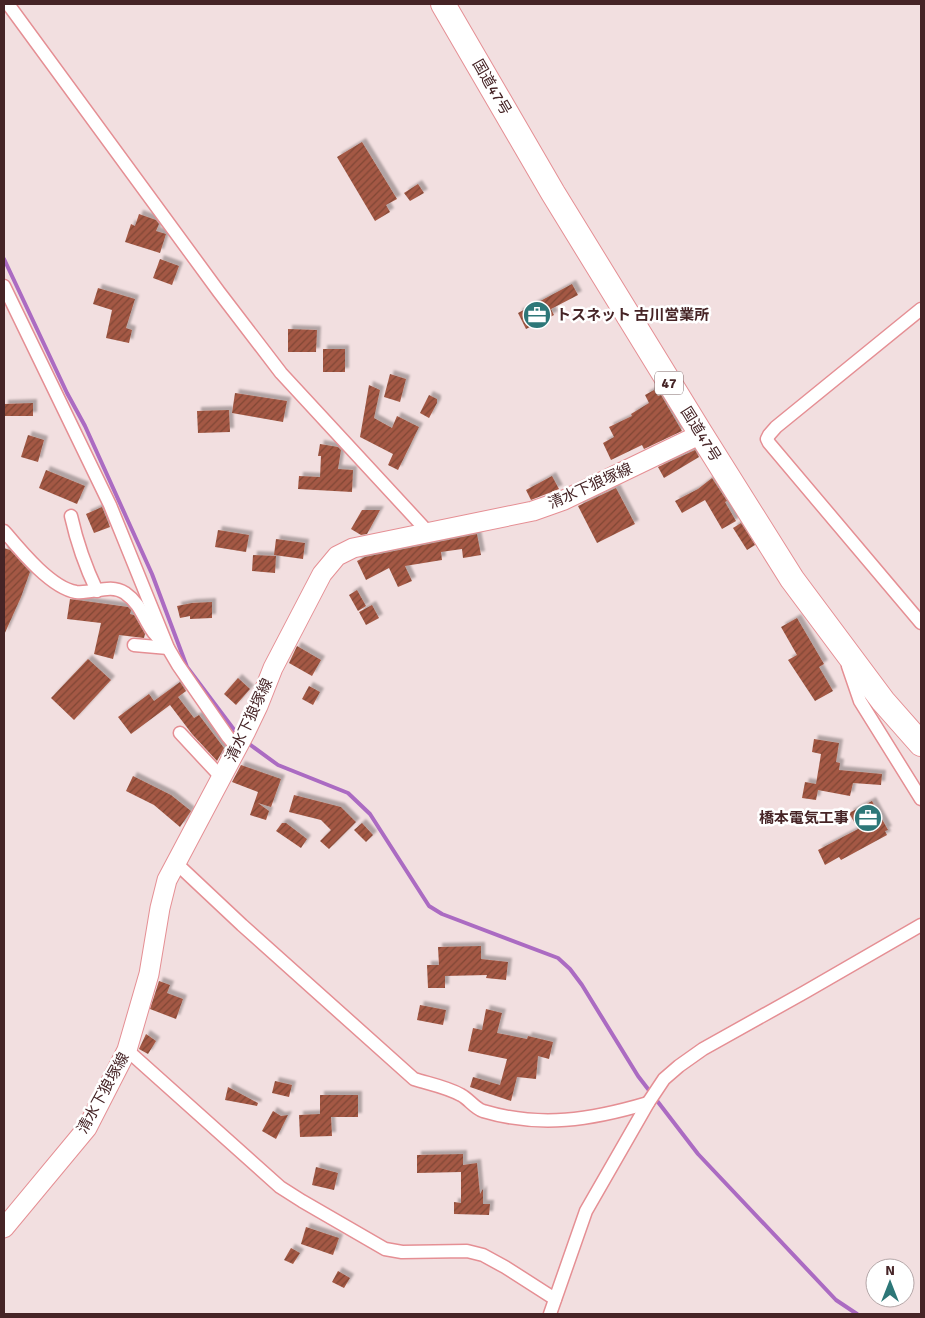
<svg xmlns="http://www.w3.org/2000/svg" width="925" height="1318" viewBox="0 0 925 1318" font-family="Signika,'Noto Sans JP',sans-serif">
<defs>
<pattern id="building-hatch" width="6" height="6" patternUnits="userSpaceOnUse" patternTransform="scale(1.25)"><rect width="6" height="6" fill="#a45944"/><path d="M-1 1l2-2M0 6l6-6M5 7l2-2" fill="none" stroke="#804636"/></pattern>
<filter id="shadow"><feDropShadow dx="4" dy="-4" stdDeviation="1" flood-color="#0004"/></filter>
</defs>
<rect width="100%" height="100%" fill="#f2dfe0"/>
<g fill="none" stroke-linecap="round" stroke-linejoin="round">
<!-- stream -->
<g stroke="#ab6bc2" stroke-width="4">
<polyline points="4,259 67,393 85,426 128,521 152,574 187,667 238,735"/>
<polyline points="245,741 278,765 348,793 370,814 429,906 442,914 558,958 570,969 582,985 638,1076 698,1154 836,1300 857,1314"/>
</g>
</g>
<!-- building -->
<g fill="url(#building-hatch)" filter="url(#shadow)">
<polygon points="362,142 397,199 386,205 390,212 375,221 337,157"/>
<polygon points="418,184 424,193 410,201 404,193"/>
<polygon points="139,214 156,220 159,224 156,231 166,234 160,253 125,242 131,224 135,226"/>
<polygon points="160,259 179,266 172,285 153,278"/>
<polygon points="572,284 578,295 551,309 554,315 526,329 518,313"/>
<polygon points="98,288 135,299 126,328 132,330 129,343 106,338 112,310 93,304"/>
<polygon points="288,329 317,330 316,352 288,352"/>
<rect x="323" y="349" width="22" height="23"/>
<polygon points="390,374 406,379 400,402 384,397"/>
<polygon points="369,385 380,390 374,418 392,428 397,416 419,427 398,470 388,465 393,454 360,437"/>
<polygon points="654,390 658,396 661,395 682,431 644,449 642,445 611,460 603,443 614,437 609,427 632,416 631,414 649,403 645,395"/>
<polygon points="235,393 287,401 283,422 232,413"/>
<polygon points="429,395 437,399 437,403 429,418 420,413"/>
<polygon points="33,403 33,416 4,416 4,404"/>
<polygon points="229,410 230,432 198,433 197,411"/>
<polygon points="28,435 44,440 38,462 21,457"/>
<polygon points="320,444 338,447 341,450 338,469 353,470 352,492 298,489 299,476 320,477 321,456 318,456"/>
<polygon points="695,450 699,457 664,478 658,467"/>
<polygon points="46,470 85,486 77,504 39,488"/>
<polygon points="552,476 559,489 531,500 526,490"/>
<polygon points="712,478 727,501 725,502 736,521 722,529 705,500 682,513 675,501 698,489"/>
<polygon points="616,488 635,524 597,543 578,506"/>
<polygon points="102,507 110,527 94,533 86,514"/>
<polygon points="362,510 380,510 367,534 361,535 351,529"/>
<polygon points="741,523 755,545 747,550 733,528"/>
<polygon points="218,530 249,535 246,552 215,547"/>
<polygon points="477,534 481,555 463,558 462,549 441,552 442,560 405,566 412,581 398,587 389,568 366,580 357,561 365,557"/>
<polygon points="276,539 305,543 303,559 274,555"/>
<polygon points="4,548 10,550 30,572 21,597 4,635"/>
<polygon points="253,555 276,556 275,573 252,571"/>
<polygon points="357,590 366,606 358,611 349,595"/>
<polygon points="70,599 128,607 131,610 130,614 134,615 145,634 144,638 119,635 113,659 94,654 101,623 67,619"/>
<polygon points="212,602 212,618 190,619 190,616 180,618 177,606 192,603"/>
<polygon points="372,605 379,618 366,625 359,612"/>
<polygon points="797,618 824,664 819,667 833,691 815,701 788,660 797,655 781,627"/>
<polygon points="297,646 321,660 312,676 289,663"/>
<polygon points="88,659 111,680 74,720 51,698"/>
<polygon points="238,678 250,689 236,705 224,694"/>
<polygon points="180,682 186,691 178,697 194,718 199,715 224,748 217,761 192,734 170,705 131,734 118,717 149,694 154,701"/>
<polygon points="309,686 320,692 313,705 302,699"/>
<polygon points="814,739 839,743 836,762 840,763 839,770 882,774 881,785 853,783 850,796 818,790 816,800 802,798 805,782 816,784 821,754 812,752"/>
<polygon points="241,765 281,779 271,807 258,803 269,811 266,820 250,815 258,792 232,782"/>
<polygon points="133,776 171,795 191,811 180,827 154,805 126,791"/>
<polygon points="294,795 341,807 356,822 329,849 320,841 331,830 321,820 289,812"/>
<polygon points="872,801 888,830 885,831 887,835 841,860 839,857 825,865 818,850 858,829 849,813"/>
<polygon points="282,823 286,823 307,839 301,848 276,831"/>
<polygon points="362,823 373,835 366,842 354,830"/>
<polygon points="481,946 481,959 508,962 506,980 486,978 487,975 445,976 445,988 428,988 427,965 439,965 438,947"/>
<polygon points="159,981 170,985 167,993 183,999 176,1019 150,1009"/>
<polygon points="420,1005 446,1010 443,1025 417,1020"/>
<polygon points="486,1009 502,1013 497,1033 527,1039 528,1036 553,1042 549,1059 538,1056 536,1079 517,1077 511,1101 470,1087 473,1077 500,1085 507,1059 468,1051 473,1028 482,1030"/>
<polygon points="146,1034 156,1041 148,1054 139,1049"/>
<polygon points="275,1081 292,1085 289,1097 272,1093"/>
<polygon points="228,1087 258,1103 257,1106 225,1100"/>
<polygon points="320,1095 358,1095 358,1117 331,1117 332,1136 300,1137 299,1115 320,1114"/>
<polygon points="273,1111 281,1116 288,1115 276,1139 262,1131"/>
<polygon points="463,1154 463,1165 477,1163 480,1194 483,1189 483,1204 490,1204 489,1215 454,1214 454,1202 461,1203 461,1172 417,1173 417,1155"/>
<polygon points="316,1167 338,1173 334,1190 312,1185"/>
<polygon points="306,1227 339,1238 333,1255 301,1244"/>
<polygon points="291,1248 300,1253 293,1264 284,1260"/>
<polygon points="338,1271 350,1278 344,1288 332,1282"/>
</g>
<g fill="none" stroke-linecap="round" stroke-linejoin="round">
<defs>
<g id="street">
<polyline points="8,4 219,292 281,373 428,532"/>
<polyline points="4,286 110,505 168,648 178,665 228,737 237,748"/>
<polyline points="921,309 776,427 769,435 767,439 769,443 921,623"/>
<path d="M 71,516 C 77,543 85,566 97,591"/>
<path d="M 4,531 C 20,550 51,588 76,592 C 93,594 110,583 125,593 C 142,605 143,619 154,633 C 157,637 161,641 165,644"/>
<polyline points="134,645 168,648"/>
<polyline points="848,666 860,701 921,799"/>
<polyline points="180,733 221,777"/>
<path d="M 176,863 L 242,925 L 414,1079 C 430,1084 447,1087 461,1095 C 469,1099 474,1108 483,1111 C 540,1128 591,1120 648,1103"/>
<polyline points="127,1050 280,1187 302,1201 385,1249 402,1252 467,1251 483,1255 505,1267 555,1299"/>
<polyline points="550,1314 586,1211 648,1103 664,1079 679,1066 703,1049 805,992 921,925"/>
</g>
<polyline id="secondary" points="4,1228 87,1128 127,1050 149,974 160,908 167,880 246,731 258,706 273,668 322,574 337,556 353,548 533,511 564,500 701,434"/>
<polyline id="highway" points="443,4 553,193 701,434 792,579 883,701 921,744"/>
</defs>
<!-- street casing -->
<use href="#street" stroke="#e58f94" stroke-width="15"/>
<!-- secondary casing -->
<use href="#secondary" stroke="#e58f94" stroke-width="21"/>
<!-- highway casing -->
<use href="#highway" stroke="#e58f94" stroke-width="26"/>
<!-- street -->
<use href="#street" stroke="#fff" stroke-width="12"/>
<!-- secondary -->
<use href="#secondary" stroke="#fff" stroke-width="19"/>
<!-- highway -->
<use href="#highway" stroke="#fff" stroke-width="24"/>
</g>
<!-- icons -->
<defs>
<symbol id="office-disc" viewBox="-11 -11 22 22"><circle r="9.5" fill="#2d7778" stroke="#fff"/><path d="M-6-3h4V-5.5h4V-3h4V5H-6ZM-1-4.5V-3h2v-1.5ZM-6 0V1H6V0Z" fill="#fff"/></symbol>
</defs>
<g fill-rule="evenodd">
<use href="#office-disc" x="521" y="299" width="32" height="32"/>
<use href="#office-disc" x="852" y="802" width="32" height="32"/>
</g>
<g text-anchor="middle" stroke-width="5" stroke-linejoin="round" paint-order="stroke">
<!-- shield labels -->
<rect fill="#fff" stroke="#7e6667" stroke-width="1" x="655" y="371.5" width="28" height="23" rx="4"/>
<g font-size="14" font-weight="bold" fill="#462426">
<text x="669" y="388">47</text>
</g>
<!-- street labels -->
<g font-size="15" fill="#462426" stroke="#fff">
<text transform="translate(492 87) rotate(60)" y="5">国道47号</text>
<text transform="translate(701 434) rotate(58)" y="5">国道47号</text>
<text transform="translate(590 486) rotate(-24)" y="5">清水下狼塚線</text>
<text transform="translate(249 720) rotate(-65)" y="5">清水下狼塚線</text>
<text transform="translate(103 1093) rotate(-61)" y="5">清水下狼塚線</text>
</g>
<!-- poi labels -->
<g font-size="15" font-weight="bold" fill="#462426" stroke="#fff" text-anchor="start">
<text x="556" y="320">トスネット 古川営業所</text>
<text x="849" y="823" text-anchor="end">橋本電気工事</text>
</g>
</g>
<!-- border -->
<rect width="925" height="1318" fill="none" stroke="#462426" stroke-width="10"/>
<!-- north arrow -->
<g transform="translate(890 1283)"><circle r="24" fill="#ffffff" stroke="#b5a7a8"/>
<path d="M0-4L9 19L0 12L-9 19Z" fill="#2d7778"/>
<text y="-8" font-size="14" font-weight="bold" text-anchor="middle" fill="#462426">N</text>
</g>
</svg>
